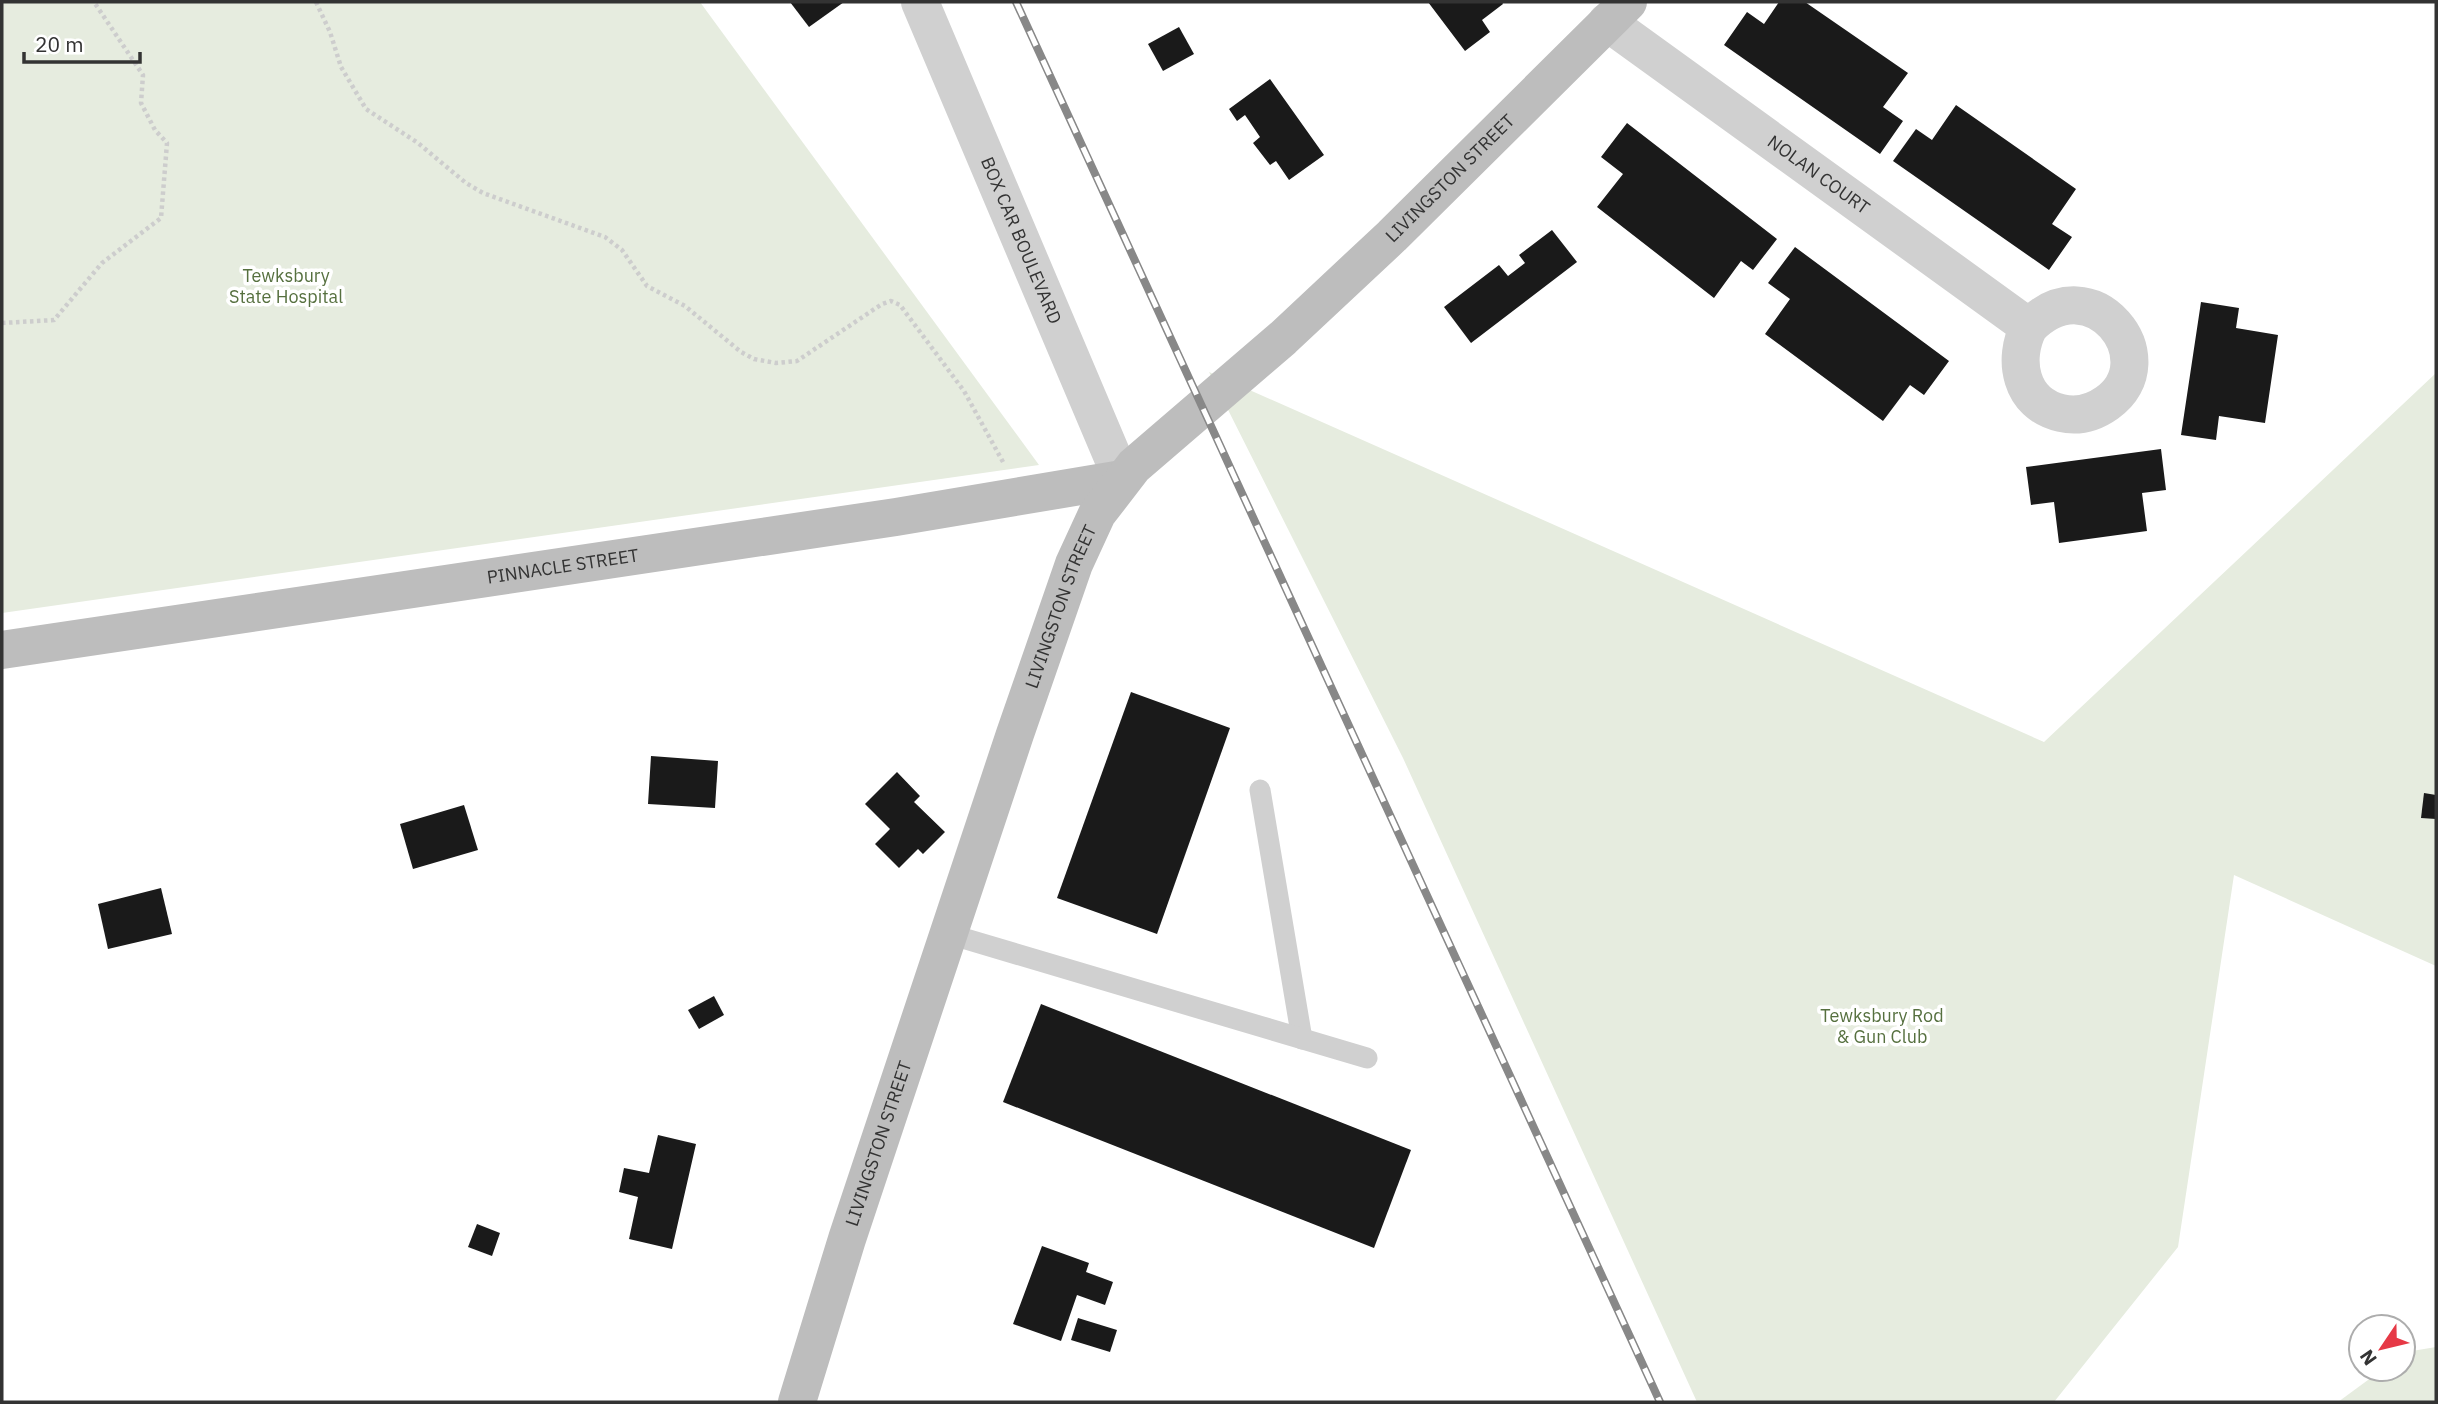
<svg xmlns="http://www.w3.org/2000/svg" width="2438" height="1404" viewBox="0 0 2438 1404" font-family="'IBM Plex Sans',sans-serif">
<rect width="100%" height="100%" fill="#fff"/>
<!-- green -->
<g fill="#e6ecdf">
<polygon points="2,2 700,2 1039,465 2,613"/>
<polygon points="1209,372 2044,742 2436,373 2436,966 2234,875 2178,1247 2054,1402 1697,1402 1403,758"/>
<polygon points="2436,1347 2436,1402 2338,1402 2383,1369 2403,1369 2403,1354 2406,1352"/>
</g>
<!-- building -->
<g fill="#1a1a1a">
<polygon points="790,2 844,2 809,27"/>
<polygon points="1428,2 1502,2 1503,4 1482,20 1490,32 1465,51"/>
<polygon points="1779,2 1805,2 1908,73 1883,107 1903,121 1880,154 1724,45 1747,12 1764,24"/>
<polygon points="1179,27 1194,54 1163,71 1148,44"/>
<polygon points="1270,79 1324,155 1289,180 1276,161 1270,165 1253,143 1260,137 1245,115 1237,121 1229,109"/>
<polygon points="1956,105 2076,189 2052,224 2072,237 2049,270 1893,161 1916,129 1932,140"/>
<polygon points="1627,123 1777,239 1753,270 1741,261 1714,298 1597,207 1623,174 1601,157"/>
<polygon points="1552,230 1577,262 1471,343 1444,307 1499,265 1508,276 1525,263 1519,255"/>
<polygon points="1795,247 1949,361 1924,395 1910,385 1883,421 1765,334 1790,299 1768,283"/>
<polygon points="2201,302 2239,308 2236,328 2278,335 2265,423 2219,416 2216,440 2181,435"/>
<polygon points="2161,449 2166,490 2142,493 2147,531 2059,543 2054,502 2031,505 2026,467"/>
<polygon points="1131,692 1230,728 1157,934 1057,898"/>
<polygon points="651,756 718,761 715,808 648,804"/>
<polygon points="897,772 920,796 914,802 945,832 923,854 918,849 899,868 875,844 890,829 865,804"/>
<polygon points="2424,793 2436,795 2436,819 2421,818"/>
<polygon points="464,805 478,850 413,869 400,824"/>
<polygon points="161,888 172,934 108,949 98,904"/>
<polygon points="714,996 724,1015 699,1029 688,1010"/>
<polygon points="1041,1004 1411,1150 1374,1248 1003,1102"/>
<polygon points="658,1135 696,1144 672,1249 629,1239 638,1197 619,1192 624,1168 649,1173"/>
<polygon points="477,1224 500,1233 492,1256 468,1247"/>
<polygon points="1042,1246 1089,1263 1086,1272 1113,1282 1105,1305 1077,1295 1061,1341 1013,1324"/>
<polygon points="1078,1318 1117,1330 1110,1352 1071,1340"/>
</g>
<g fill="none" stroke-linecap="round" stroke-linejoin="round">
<!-- path -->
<g stroke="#cdcdcd" stroke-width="4.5" stroke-dasharray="3.5 3.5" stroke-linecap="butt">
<polyline points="316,2 330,32 341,67 366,109 418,143 466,183 483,193 605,237 622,250 647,286 685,306 741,352 754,359 776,363 797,361 882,304 891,301 900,305 964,391 1003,462"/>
<polyline points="2,323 54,320 102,263 161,218 167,143 155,130 141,103 143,75 94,2"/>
</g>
<!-- lane -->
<g stroke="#d0d0d0" stroke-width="21">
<polyline points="1260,790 1302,1039"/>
<polyline points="949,934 1367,1058"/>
</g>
<!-- street -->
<g stroke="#d0d0d0" stroke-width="38">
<path id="s1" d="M 920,2 L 1122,479"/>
<path id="s2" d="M 1607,22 L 2029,327 C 2012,359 2020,404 2061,413 C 2078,417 2093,413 2107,403 C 2168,360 2092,262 2029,327"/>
</g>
<!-- secondary -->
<g stroke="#bdbdbd" stroke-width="38">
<path id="s3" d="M 2,650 L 896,517 L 1122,479"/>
<path id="s4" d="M 797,1402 L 847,1239 L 1015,734 L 1074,564 L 1097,514 L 1134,466 L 1283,338 L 1392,236 L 1628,2"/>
</g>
<defs>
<polyline id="rail" points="1016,2 1660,1402"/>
</defs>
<!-- rail casing -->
<use href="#rail" stroke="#888" stroke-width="8"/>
<!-- rail -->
<use href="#rail" stroke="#fff" stroke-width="5" stroke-dasharray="16" stroke-linecap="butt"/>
</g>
<g text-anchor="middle" stroke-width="7" stroke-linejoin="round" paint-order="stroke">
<!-- street labels -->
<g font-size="18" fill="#333" stroke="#fff">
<text dy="6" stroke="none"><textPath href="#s2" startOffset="261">NOLAN COURT</textPath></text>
<text dy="6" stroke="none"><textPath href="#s4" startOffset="1426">LIVINGSTON STREET</textPath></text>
<text dy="6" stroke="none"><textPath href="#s1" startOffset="259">BOX CAR BOULEVARD</textPath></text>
<text dy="6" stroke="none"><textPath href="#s3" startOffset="567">PINNACLE STREET</textPath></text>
<text dy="6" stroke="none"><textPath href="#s4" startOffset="838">LIVINGSTON STREET</textPath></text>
<text dy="6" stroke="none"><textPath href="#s4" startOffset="271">LIVINGSTON STREET</textPath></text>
</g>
<!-- park labels -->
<g font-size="18" fill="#56703f" stroke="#fff">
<text x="286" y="282">Tewksbury<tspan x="286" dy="21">State Hospital</tspan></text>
<text x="1882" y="1022">Tewksbury Rod<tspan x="1882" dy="21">&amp; Gun Club</tspan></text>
</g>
</g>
<!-- border -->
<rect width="2438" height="1404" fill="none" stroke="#333333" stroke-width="7"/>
<!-- north arrow -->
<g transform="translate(2382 1348) rotate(235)"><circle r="33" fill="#ffffff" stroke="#adadad" stroke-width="2"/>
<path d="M0-5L12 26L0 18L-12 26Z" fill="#e63946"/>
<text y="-10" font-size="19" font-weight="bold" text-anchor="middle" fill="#333333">N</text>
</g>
<!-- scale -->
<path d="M24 52v10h116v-10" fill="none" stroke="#333333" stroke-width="3.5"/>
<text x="35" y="52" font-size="21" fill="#333333" stroke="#ffffff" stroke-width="5" paint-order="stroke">20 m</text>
</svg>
